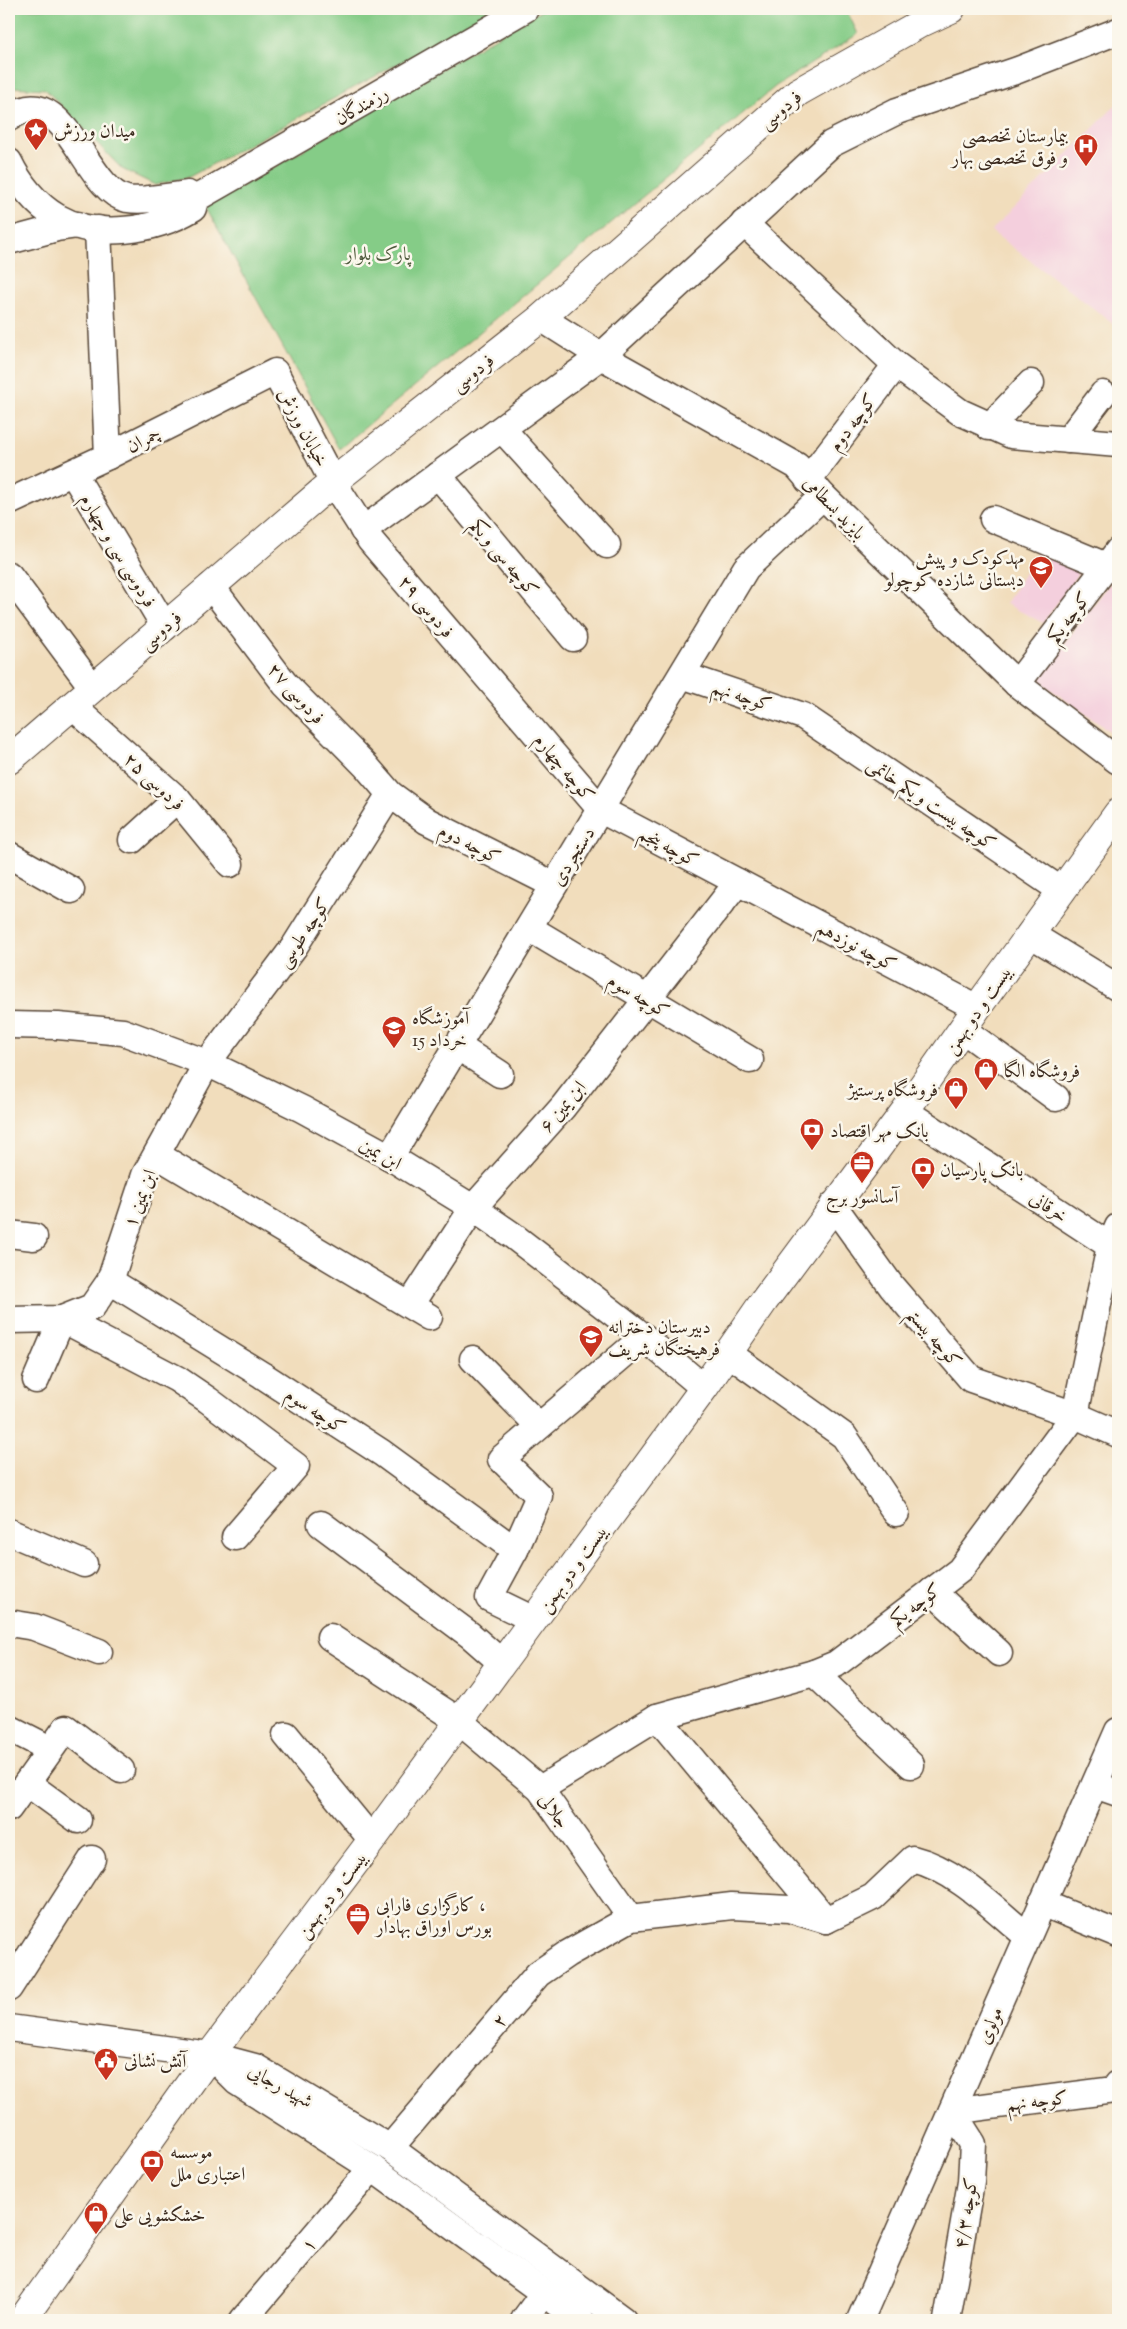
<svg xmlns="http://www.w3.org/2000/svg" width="1127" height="2329" viewBox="0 0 1127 2329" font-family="'Sorts Mill Goudy',Amiri,serif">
<rect width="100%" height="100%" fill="#fbf7ec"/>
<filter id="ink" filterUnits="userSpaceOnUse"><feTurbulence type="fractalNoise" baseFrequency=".02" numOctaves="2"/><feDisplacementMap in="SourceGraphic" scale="10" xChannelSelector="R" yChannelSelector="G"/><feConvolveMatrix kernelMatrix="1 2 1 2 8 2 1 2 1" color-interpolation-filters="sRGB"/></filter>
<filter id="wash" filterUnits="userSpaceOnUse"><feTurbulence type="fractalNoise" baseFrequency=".0096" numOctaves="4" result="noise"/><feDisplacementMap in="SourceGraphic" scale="20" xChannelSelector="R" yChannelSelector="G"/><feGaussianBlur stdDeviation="1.12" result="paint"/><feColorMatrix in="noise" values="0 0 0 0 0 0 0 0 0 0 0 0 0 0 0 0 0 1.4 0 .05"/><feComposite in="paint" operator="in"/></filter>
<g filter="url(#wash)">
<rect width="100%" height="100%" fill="#f1ddbc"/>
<!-- built -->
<g fill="#f4cfdd">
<polygon points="1118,103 1118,327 991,231"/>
<polygon points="1041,546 1076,564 1078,574 1043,623 1006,604"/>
<polygon points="1118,573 1118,737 1037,680"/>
</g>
<!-- green -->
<g fill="#85cc87" stroke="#607b52">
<polygon points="9,9 499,9 189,177 155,185 122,169 45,89 9,87"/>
<polygon points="544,9 846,9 858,34 776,86 339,449 206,207"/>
</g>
</g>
<g filter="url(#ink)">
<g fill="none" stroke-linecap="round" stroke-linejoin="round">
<defs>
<g id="minor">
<path d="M 9,118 C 65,76 84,190 127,199 C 146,202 169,196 188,194 L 195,199 L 193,208 C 155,231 97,240 57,217 C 36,205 19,183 9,162"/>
<polyline points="195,199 525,9"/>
<polyline points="744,223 896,365 960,412 1011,435 1118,444"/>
<polyline points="98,229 108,456"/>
<polyline points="9,241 57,228 78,225"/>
<polyline points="541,318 601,356 797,466 823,496 1017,684 1118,761"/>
<polyline points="989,427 1031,383"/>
<polyline points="502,429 607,545"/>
<polyline points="1068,440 1103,394"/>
<polyline points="73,473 165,627"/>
<polyline points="438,475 573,638"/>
<polyline points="808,480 896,365"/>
<polyline points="9,502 108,456 275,372 333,482 370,540 601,810 977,1008"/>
<polyline points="993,519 1106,566"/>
<polyline points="363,530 601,356 831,144 897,111 1018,70 1118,31"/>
<polyline points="9,575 93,688"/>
<polyline points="211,586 285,684 366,766 390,794 427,821 554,885"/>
<polyline points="682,675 803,716 1062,891"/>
<polyline points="1017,684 1118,551"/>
<polyline points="72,706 177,799 230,864"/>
<polyline points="132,840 177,799"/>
<polyline points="9,855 71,890"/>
<polyline points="529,928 750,1060"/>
<polyline points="1030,934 1118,988"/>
<polyline points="9,1025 58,1026 123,1032 207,1063 302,1109 390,1157 473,1208 512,1235 634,1329 704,1388"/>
<polyline points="962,1029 1056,1098"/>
<polyline points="457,1046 500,1074"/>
<polyline points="905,1111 1118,1251"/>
<polyline points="157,1155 429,1317"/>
<polyline points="390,1157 746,568 823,496"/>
<polyline points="833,1205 892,1287 971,1379 1075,1415 1118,1434"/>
<polyline points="9,1234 34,1237"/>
<polyline points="110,1281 262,1375 382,1453 515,1550"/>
<polyline points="410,1305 473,1208 563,1107 738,882"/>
<polyline points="62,1319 177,1379 208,1400 296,1466 235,1537"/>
<polyline points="9,1320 62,1319 92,1307 110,1281 145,1175 207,1063 294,947 390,794"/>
<polyline points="728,1353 844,1436 896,1513"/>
<polyline points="473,1359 539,1426"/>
<polyline points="36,1380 62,1319"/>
<polyline points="321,1524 470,1635 502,1663"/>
<polyline points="9,1532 84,1564"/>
<polyline points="932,1591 999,1653"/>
<polyline points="534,1620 489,1598 515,1550 539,1496 501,1459 644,1337"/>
<polyline points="9,1623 34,1627 99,1652"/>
<polyline points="330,1637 459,1721 540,1789 631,1918"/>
<polyline points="814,1673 911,1765"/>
<polyline points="657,1717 826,1920"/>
<polyline points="9,1728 50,1749"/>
<polyline points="286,1735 372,1840"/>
<polyline points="27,1783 78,1820"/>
<polyline points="1095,1785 1118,1793"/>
<polyline points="540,1789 657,1717 814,1673 836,1664 960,1570 1075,1415 1110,1246 1118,1227"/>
<polyline points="9,1808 66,1728 121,1770"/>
<polyline points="1042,1903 1118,1934"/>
<polyline points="9,1988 92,1859"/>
<polyline points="9,2028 210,2055 255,2067 390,2148 623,2320"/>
<polyline points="210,2055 237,2082 372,2168 581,2320"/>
<path d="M 390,2148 L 538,1974 L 567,1954 L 631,1918 L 732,1906 L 789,1909 L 826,1920 L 873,1897 L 913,1859 C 957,1870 993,1908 1027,1936"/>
<polyline points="243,2320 372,2168"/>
<polyline points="524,2320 543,2294"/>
<polyline points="860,2320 1118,1731"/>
<polyline points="947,2320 971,2182 973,2144 952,2111 1114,2090 1118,2084"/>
</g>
<g id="major">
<polyline points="9,760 333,482 541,318 798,92 921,23 951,9"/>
<polyline points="22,2320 210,2055 372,1840 704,1388 764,1301 905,1111 977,1008 1118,813"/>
</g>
</defs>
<!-- minor casing -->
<use href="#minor" stroke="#564536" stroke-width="29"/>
<!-- major casing -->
<use href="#major" stroke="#564536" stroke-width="30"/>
<!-- minor -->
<use href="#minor" stroke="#fff" stroke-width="26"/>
<!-- major -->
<use href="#major" stroke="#fff" stroke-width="28"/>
</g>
</g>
<!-- icons -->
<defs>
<symbol id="sight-pin" viewBox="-11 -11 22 30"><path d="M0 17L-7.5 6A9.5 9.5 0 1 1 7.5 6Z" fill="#c8321e" stroke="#fbf7ec"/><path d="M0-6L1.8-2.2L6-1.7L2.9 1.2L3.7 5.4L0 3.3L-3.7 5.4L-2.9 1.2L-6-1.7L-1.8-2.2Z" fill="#fff"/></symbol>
<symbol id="hospital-pin" viewBox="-11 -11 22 30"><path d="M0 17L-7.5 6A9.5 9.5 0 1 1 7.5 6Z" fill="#c8321e" stroke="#fbf7ec"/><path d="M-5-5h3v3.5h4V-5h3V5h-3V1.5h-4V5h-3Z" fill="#fff"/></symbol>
<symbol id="school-pin" viewBox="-11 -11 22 30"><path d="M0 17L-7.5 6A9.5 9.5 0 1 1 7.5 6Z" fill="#c8321e" stroke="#fbf7ec"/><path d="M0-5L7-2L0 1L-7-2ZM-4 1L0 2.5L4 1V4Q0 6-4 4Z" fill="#fff"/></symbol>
<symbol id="shop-pin" viewBox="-11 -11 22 30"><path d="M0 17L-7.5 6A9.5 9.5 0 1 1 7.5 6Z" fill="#c8321e" stroke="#fbf7ec"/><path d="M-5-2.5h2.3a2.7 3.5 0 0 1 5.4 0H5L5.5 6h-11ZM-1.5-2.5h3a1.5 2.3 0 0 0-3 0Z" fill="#fff"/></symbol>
<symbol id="bank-pin" viewBox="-11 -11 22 30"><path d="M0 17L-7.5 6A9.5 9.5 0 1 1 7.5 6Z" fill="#c8321e" stroke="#fbf7ec"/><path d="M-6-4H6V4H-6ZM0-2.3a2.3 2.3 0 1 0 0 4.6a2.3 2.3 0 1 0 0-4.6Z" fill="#fff"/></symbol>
<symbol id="office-pin" viewBox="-11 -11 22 30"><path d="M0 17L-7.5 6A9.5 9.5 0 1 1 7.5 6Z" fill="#c8321e" stroke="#fbf7ec"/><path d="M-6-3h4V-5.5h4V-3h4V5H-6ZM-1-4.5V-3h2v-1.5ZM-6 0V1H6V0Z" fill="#fff"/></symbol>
<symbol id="civic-pin" viewBox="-11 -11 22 30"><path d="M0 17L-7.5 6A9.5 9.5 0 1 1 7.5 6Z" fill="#c8321e" stroke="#fbf7ec"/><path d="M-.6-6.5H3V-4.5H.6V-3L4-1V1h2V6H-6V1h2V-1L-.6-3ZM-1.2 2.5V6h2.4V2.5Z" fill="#fff"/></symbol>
</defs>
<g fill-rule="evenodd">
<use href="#sight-pin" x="22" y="116" width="28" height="38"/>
<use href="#hospital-pin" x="1072" y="132" width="28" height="38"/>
<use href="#school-pin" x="1027" y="554" width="28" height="38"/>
<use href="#school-pin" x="380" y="1014" width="28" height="38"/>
<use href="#shop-pin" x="972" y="1056" width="28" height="38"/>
<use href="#shop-pin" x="942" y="1075" width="28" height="38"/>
<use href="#bank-pin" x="798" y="1116" width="28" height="38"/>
<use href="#office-pin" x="848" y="1149" width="28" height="38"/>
<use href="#bank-pin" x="909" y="1155" width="28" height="38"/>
<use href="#school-pin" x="577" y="1323" width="28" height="38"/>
<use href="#office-pin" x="344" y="1901" width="28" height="38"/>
<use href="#civic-pin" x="92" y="2046" width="28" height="38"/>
<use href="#bank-pin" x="138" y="2148" width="28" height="38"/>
<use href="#shop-pin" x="82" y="2200" width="28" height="38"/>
</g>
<g text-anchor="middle" stroke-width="5" stroke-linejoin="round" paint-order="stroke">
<!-- street labels -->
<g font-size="19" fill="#3b2a1e" stroke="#fbf7ec">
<text transform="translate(361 105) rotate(-30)" y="7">رزمندگان</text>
<text transform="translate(780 109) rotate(-40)" y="7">فردوسی</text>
<text transform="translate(472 372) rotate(-38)" y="7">فردوسی</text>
<text transform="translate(852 422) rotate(-53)" y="7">کوچه دوم</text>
<text transform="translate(304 427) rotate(62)" y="7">خیابان ورزش</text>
<text transform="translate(143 439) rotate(-27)" y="7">چمران</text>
<text transform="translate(835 507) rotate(46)" y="7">بایزید بسطامی</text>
<text transform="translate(119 550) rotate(59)" y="7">فردوسی سی و چهارم</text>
<text transform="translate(505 557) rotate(50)" y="7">کوچه سی و یکم</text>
<text transform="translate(427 606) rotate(50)" y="7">فردوسی ۲۹</text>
<text transform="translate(1068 617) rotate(-53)" y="7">کوچه یکم</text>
<text transform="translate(160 630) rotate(-41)" y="7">فردوسی</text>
<text transform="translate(297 693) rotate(48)" y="7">فردوسی ۲۷</text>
<text transform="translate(742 695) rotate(18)" y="7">کوچه نهم</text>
<text transform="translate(565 767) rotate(50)" y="7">کوچه چهارم</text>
<text transform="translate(155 781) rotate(43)" y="7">فردوسی ۲۵</text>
<text transform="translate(932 803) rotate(34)" y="7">کوچه بیست و یکم خاتمی</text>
<text transform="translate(470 843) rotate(27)" y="7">کوچه دوم</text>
<text transform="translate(669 846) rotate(28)" y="7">کوچه پنجم</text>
<text transform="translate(572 856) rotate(-58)" y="7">دستجردی</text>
<text transform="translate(303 932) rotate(-56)" y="7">کوچه طوسی</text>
<text transform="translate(857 945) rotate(28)" y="7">کوچه نوزدهم</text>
<text transform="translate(639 995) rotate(31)" y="7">کوچه سوم</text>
<text transform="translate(977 1009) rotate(-55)" y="7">بیست و دو بهمن</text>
<text transform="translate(562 1106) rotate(-50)" y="7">ابن یمین ۶</text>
<text transform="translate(381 1153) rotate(30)" y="7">ابن یمین</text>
<text transform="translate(139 1198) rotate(-69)" y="7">ابن یمین ۱</text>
<text transform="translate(1049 1206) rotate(33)" y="7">خرقانی</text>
<text transform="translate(935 1337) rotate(49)" y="7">کوچه بیستم</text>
<text transform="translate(316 1410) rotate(33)" y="7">کوچه سوم</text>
<text transform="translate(572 1568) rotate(-54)" y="7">بیست و دو بهمن</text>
<text transform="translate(915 1604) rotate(-37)" y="7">کوچه یکم</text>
<text transform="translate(555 1810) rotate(54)" y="7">جلالی</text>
<text transform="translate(331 1894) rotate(-53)" y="7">بیست و دو بهمن</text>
<text transform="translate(499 2020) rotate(-50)" y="7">۲</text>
<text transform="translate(989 2025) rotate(-67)" y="7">مولوی</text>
<text transform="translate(281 2085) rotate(29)" y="7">شهید رجایی</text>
<text transform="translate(1037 2100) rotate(-7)" y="7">کوچه نهم</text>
<text transform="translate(965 2213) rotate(-81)" y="7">کوچه ۴/۳</text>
<text transform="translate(308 2244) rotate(-50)" y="7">۱</text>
</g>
<!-- poi labels -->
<g font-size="19" fill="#3b2a1e" stroke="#fbf7ec" text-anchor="start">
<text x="54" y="137">میدان ورزش</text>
<text x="1068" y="142" text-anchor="end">بیمارستان تخصصی<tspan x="1068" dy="22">و فوق تخصصی بهار</tspan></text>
<text x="1024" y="564" text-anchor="end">مهدکودک و پیش<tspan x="1024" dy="22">دبستانی شازده کوچولو</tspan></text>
<text x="412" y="1024">آموزشگاه<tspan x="412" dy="22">15 خرداد</tspan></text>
<text x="1004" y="1077">فروشگاه الگا</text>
<text x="938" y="1096" text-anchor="end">فروشگاه پرستيژ</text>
<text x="830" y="1137">بانک مهر اقتصاد</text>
<text x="940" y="1176">بانک پارسیان</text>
<text x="862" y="1203" text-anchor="middle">آسانسور برج</text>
<text x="608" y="1333">دبیرستان دخترانه<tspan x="608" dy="22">فرهیختگان شریف</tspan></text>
<text x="376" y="1911">کارگزاری فارابی ،<tspan x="376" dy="22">بورس اوراق بهادار</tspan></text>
<text x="124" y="2067">آتش نشانی</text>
<text x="170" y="2158">موسسه<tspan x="170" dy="22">اعتباری ملل</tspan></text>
<text x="114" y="2221">خشکشویی علی</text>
</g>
<!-- park labels -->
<g font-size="19" fill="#515b3e" stroke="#fbf7ec">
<text x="378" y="260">پارک بلوار</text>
</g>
</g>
<!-- margin -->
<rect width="1127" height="2329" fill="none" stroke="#fbf7ec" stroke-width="30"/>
</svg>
